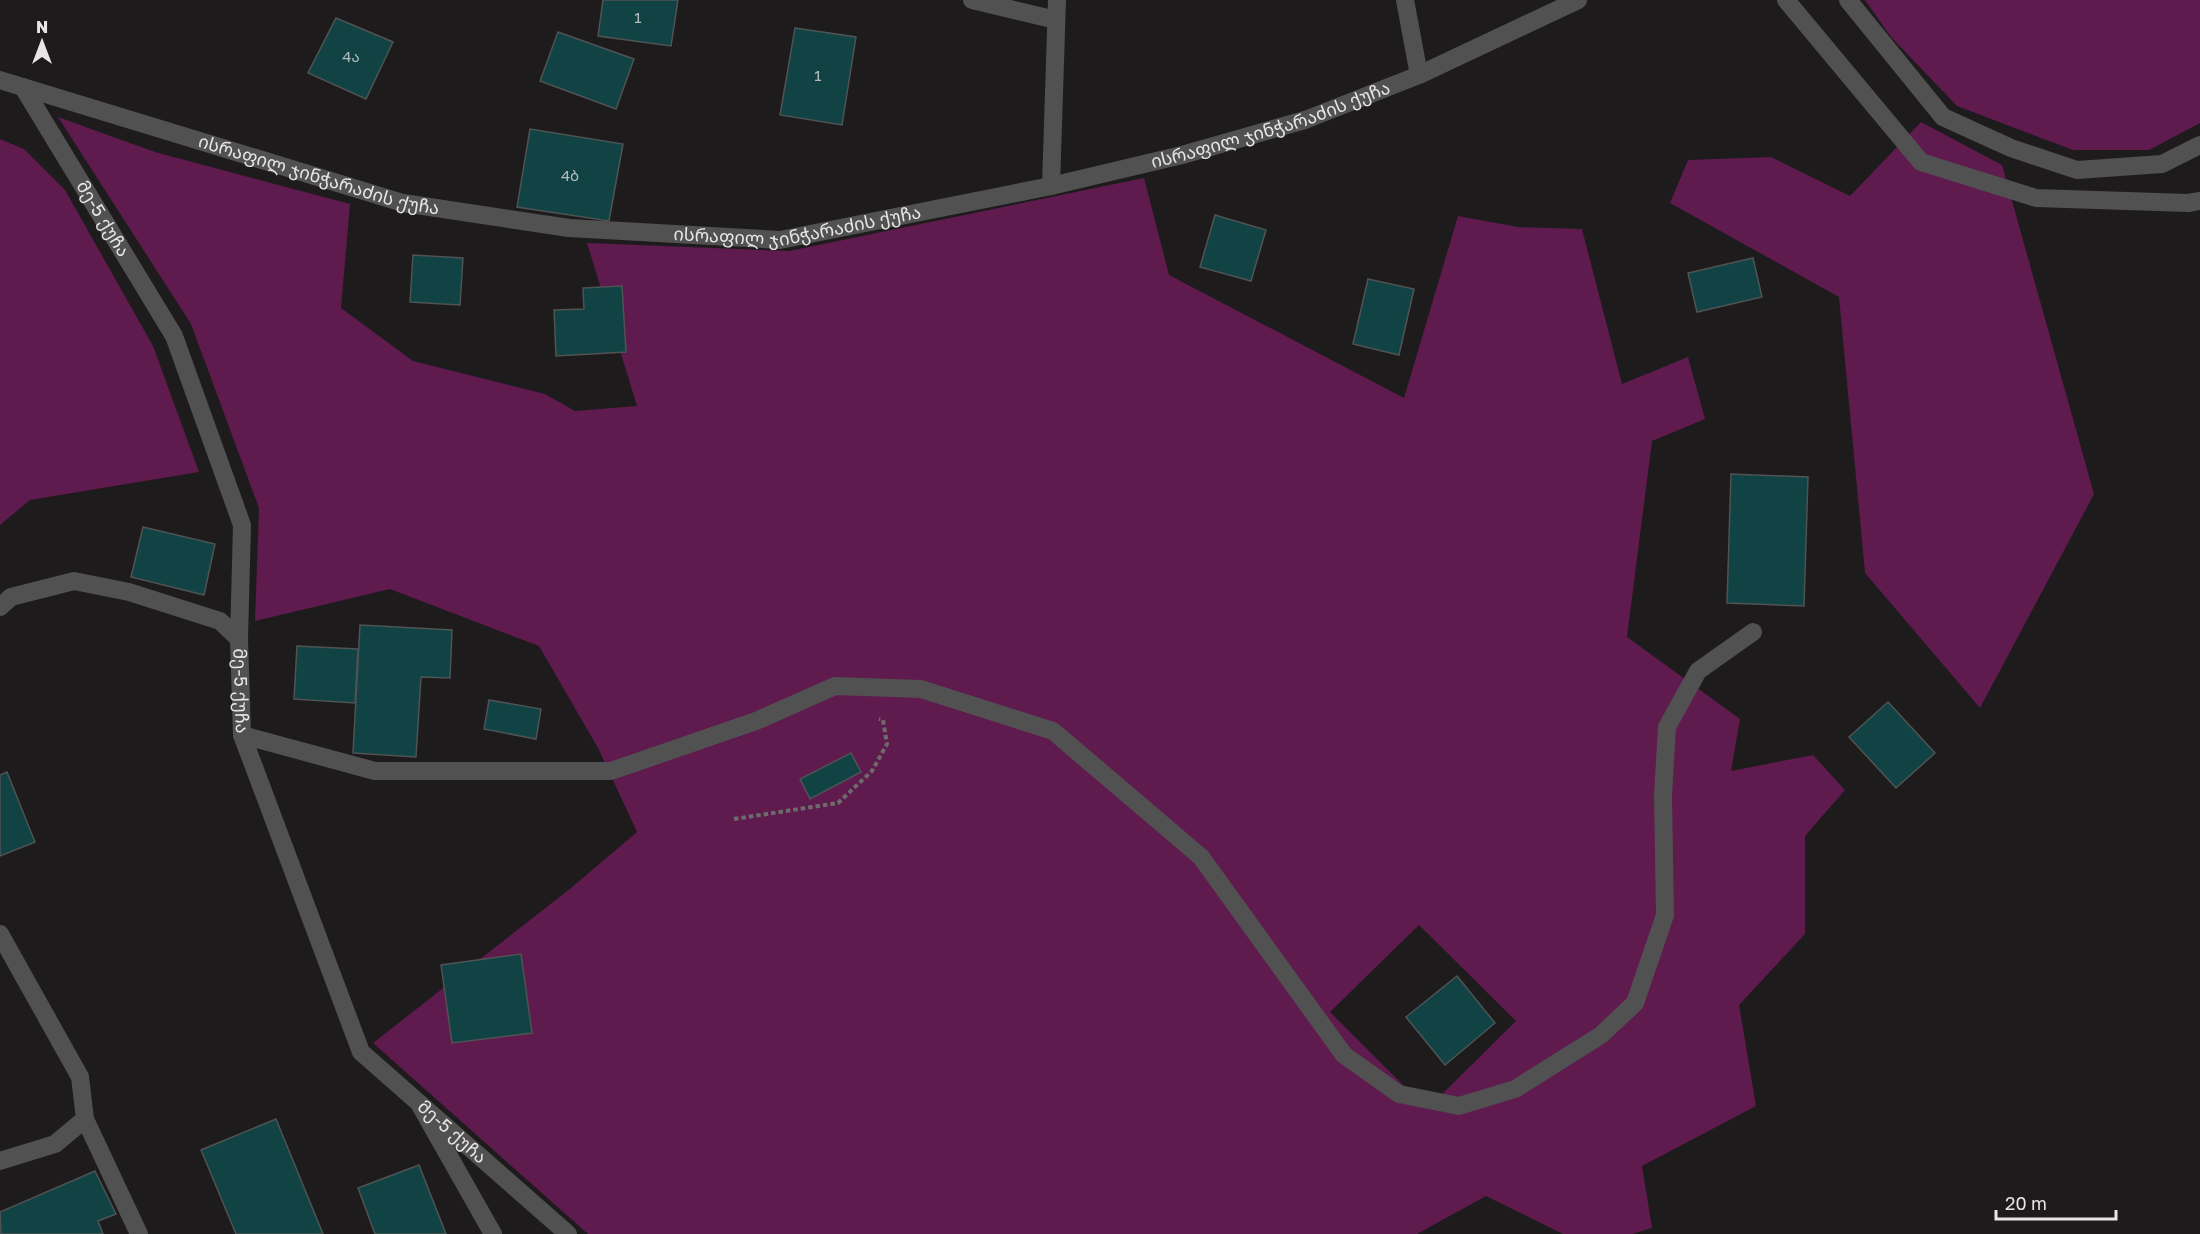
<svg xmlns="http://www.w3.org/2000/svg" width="2200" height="1234" viewBox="0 0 2200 1234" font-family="'Golos Text','Noto Sans Georgian',sans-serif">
<rect width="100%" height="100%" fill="#1e1b1d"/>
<!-- green -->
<g fill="#5f1a4e" fill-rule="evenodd">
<polygon points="1865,0 2200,0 2200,123 2149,150 2073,150 1957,106 1891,37"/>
<path d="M 58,117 L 155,152 L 350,204 L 341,308 L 413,361 L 545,394 L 575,411 L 637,406 L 587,243 L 789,251 L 1144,178 L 1169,275 L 1404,398 L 1458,216 L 1518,227 L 1582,229 L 1622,384 L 1688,357 L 1705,419 L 1652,441 L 1627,637 L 1740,719 L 1731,771 L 1813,755 L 1845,790 L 1805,836 L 1805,934 L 1739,1005 L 1756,1106 L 1642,1166 L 1652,1228 L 1632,1234 L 1563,1234 L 1486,1196 L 1417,1234 L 588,1234 L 373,1043 L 571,888 L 637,832 L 598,748 L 539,646 L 390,589 L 255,621 L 259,508 L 191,324 ZM 1419,925 L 1516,1021 L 1427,1109 L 1330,1012 Z"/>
<polygon points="1921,122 2002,165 2094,494 1980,708 1865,573 1839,297 1670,203 1688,160 1771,157 1850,196"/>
<polygon points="0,139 24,149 65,190 153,346 199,472 30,500 0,525"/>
</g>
<!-- building -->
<g fill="#114344" stroke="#4f5353" stroke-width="1.5">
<polygon points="603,0 678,0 671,46 598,36"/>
<polygon points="336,18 393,42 366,99 308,73"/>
<polygon points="795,28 856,37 842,125 780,115"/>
<polygon points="558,32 634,59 616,109 540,81"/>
<polygon points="530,129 623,144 609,221 517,207"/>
<polygon points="1215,215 1266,230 1251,281 1200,267"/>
<polygon points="413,255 463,258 460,305 410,302"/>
<polygon points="1753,258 1762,297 1697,312 1688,273"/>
<polygon points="1368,279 1414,289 1399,355 1353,344"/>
<polygon points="622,286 626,352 556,356 554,310 584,309 583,288"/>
<polygon points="1731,474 1808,477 1804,606 1727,603"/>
<polygon points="143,527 215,544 204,595 131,577"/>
<polygon points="360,625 452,630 450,678 421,677 416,757 353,753"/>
<polygon points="297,646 358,649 355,703 294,699"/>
<polygon points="489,700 541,709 536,739 484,729"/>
<polygon points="1888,702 1935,753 1896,788 1849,737"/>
<polygon points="851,753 861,772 810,799 800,779"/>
<polygon points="7,772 35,842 0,856 0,775"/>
<polygon points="521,954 532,1033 452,1043 441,965"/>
<polygon points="1457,976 1495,1023 1445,1065 1406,1017"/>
<polygon points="276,1119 323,1234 236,1234 201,1150"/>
<polygon points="419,1165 446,1234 375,1234 358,1188"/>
<polygon points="95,1171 116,1214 98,1221 103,1234 1,1234 0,1212"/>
</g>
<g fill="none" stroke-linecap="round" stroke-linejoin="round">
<!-- path -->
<polyline stroke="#6e6b6d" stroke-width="4" stroke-dasharray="4.5 3" stroke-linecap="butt" points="734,819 838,803 872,771 887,744 883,720 879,719"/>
<!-- service -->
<g stroke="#525152" stroke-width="18">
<polyline points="1405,0 1419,75"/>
<polyline points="242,735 375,771 611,771 756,721 835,686 921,689 1053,731 1201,857 1344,1055 1399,1094 1459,1106 1515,1089 1601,1035 1635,1003 1665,915 1663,796 1667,727 1698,671 1753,632"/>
<polyline points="420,1105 493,1234"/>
<polyline points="85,1119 139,1234"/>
</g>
<!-- minor -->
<g stroke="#525152" stroke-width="18">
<polyline points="972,0 1056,20"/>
<polyline points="1786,0 1921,162 2036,198 2188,203 2200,201"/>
<path id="s1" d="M 23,87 L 174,336 L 242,525 L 239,639 L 242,735 L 361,1052 L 568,1234"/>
<polyline points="1051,186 1057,0"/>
<polyline points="0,607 11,597 74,581 129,592 220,621 239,639"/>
<polyline points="0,934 80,1077 85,1119 55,1144 0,1161"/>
</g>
<!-- tertiary -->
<g stroke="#525152" stroke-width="18">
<polyline points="1848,0 1943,117 2011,148 2077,170 2162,164 2200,145"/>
<path id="s2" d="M 0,80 L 403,203 L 569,228 L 780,240 L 1051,186 L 1182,155 L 1305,120 L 1419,75 L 1578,0"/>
</g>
</g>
<g text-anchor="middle" stroke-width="4.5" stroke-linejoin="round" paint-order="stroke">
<!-- number labels -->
<g font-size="15" fill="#b2bcbe">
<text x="638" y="23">1</text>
<text x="351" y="62">4ა</text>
<text x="818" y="81">1</text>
<text x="570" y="181">4ბ</text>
</g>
<!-- street labels -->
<g font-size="18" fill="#e7e5e6" stroke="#1e1b1d">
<text dy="6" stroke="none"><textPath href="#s2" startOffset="1305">ისრაფილ ჯინჭარაძის ქუჩა</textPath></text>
<text dy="6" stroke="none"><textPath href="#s2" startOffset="333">ისრაფილ ჯინჭარაძის ქუჩა</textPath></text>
<text dy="6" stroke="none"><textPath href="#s1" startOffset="154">მე-5 ქუჩა</textPath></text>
<text dy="6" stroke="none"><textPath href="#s2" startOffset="819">ისრაფილ ჯინჭარაძის ქუჩა</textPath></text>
<text dy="6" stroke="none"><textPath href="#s1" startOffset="658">მე-5 ქუჩა</textPath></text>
<text dy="6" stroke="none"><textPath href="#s1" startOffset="1162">მე-5 ქუჩა</textPath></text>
</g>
</g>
<!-- north arrow -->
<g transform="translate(42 42)" stroke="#1e1b1d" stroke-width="4.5" paint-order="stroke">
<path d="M0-4.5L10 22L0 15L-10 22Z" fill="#e7e5e6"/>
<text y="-9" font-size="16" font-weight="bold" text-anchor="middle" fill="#e7e5e6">N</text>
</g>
<!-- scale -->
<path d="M1996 1210v9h120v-9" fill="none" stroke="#e7e5e6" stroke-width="3"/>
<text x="2005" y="1210" font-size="18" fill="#e7e5e6" stroke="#1e1b1d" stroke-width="4.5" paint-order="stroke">20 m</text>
</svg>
